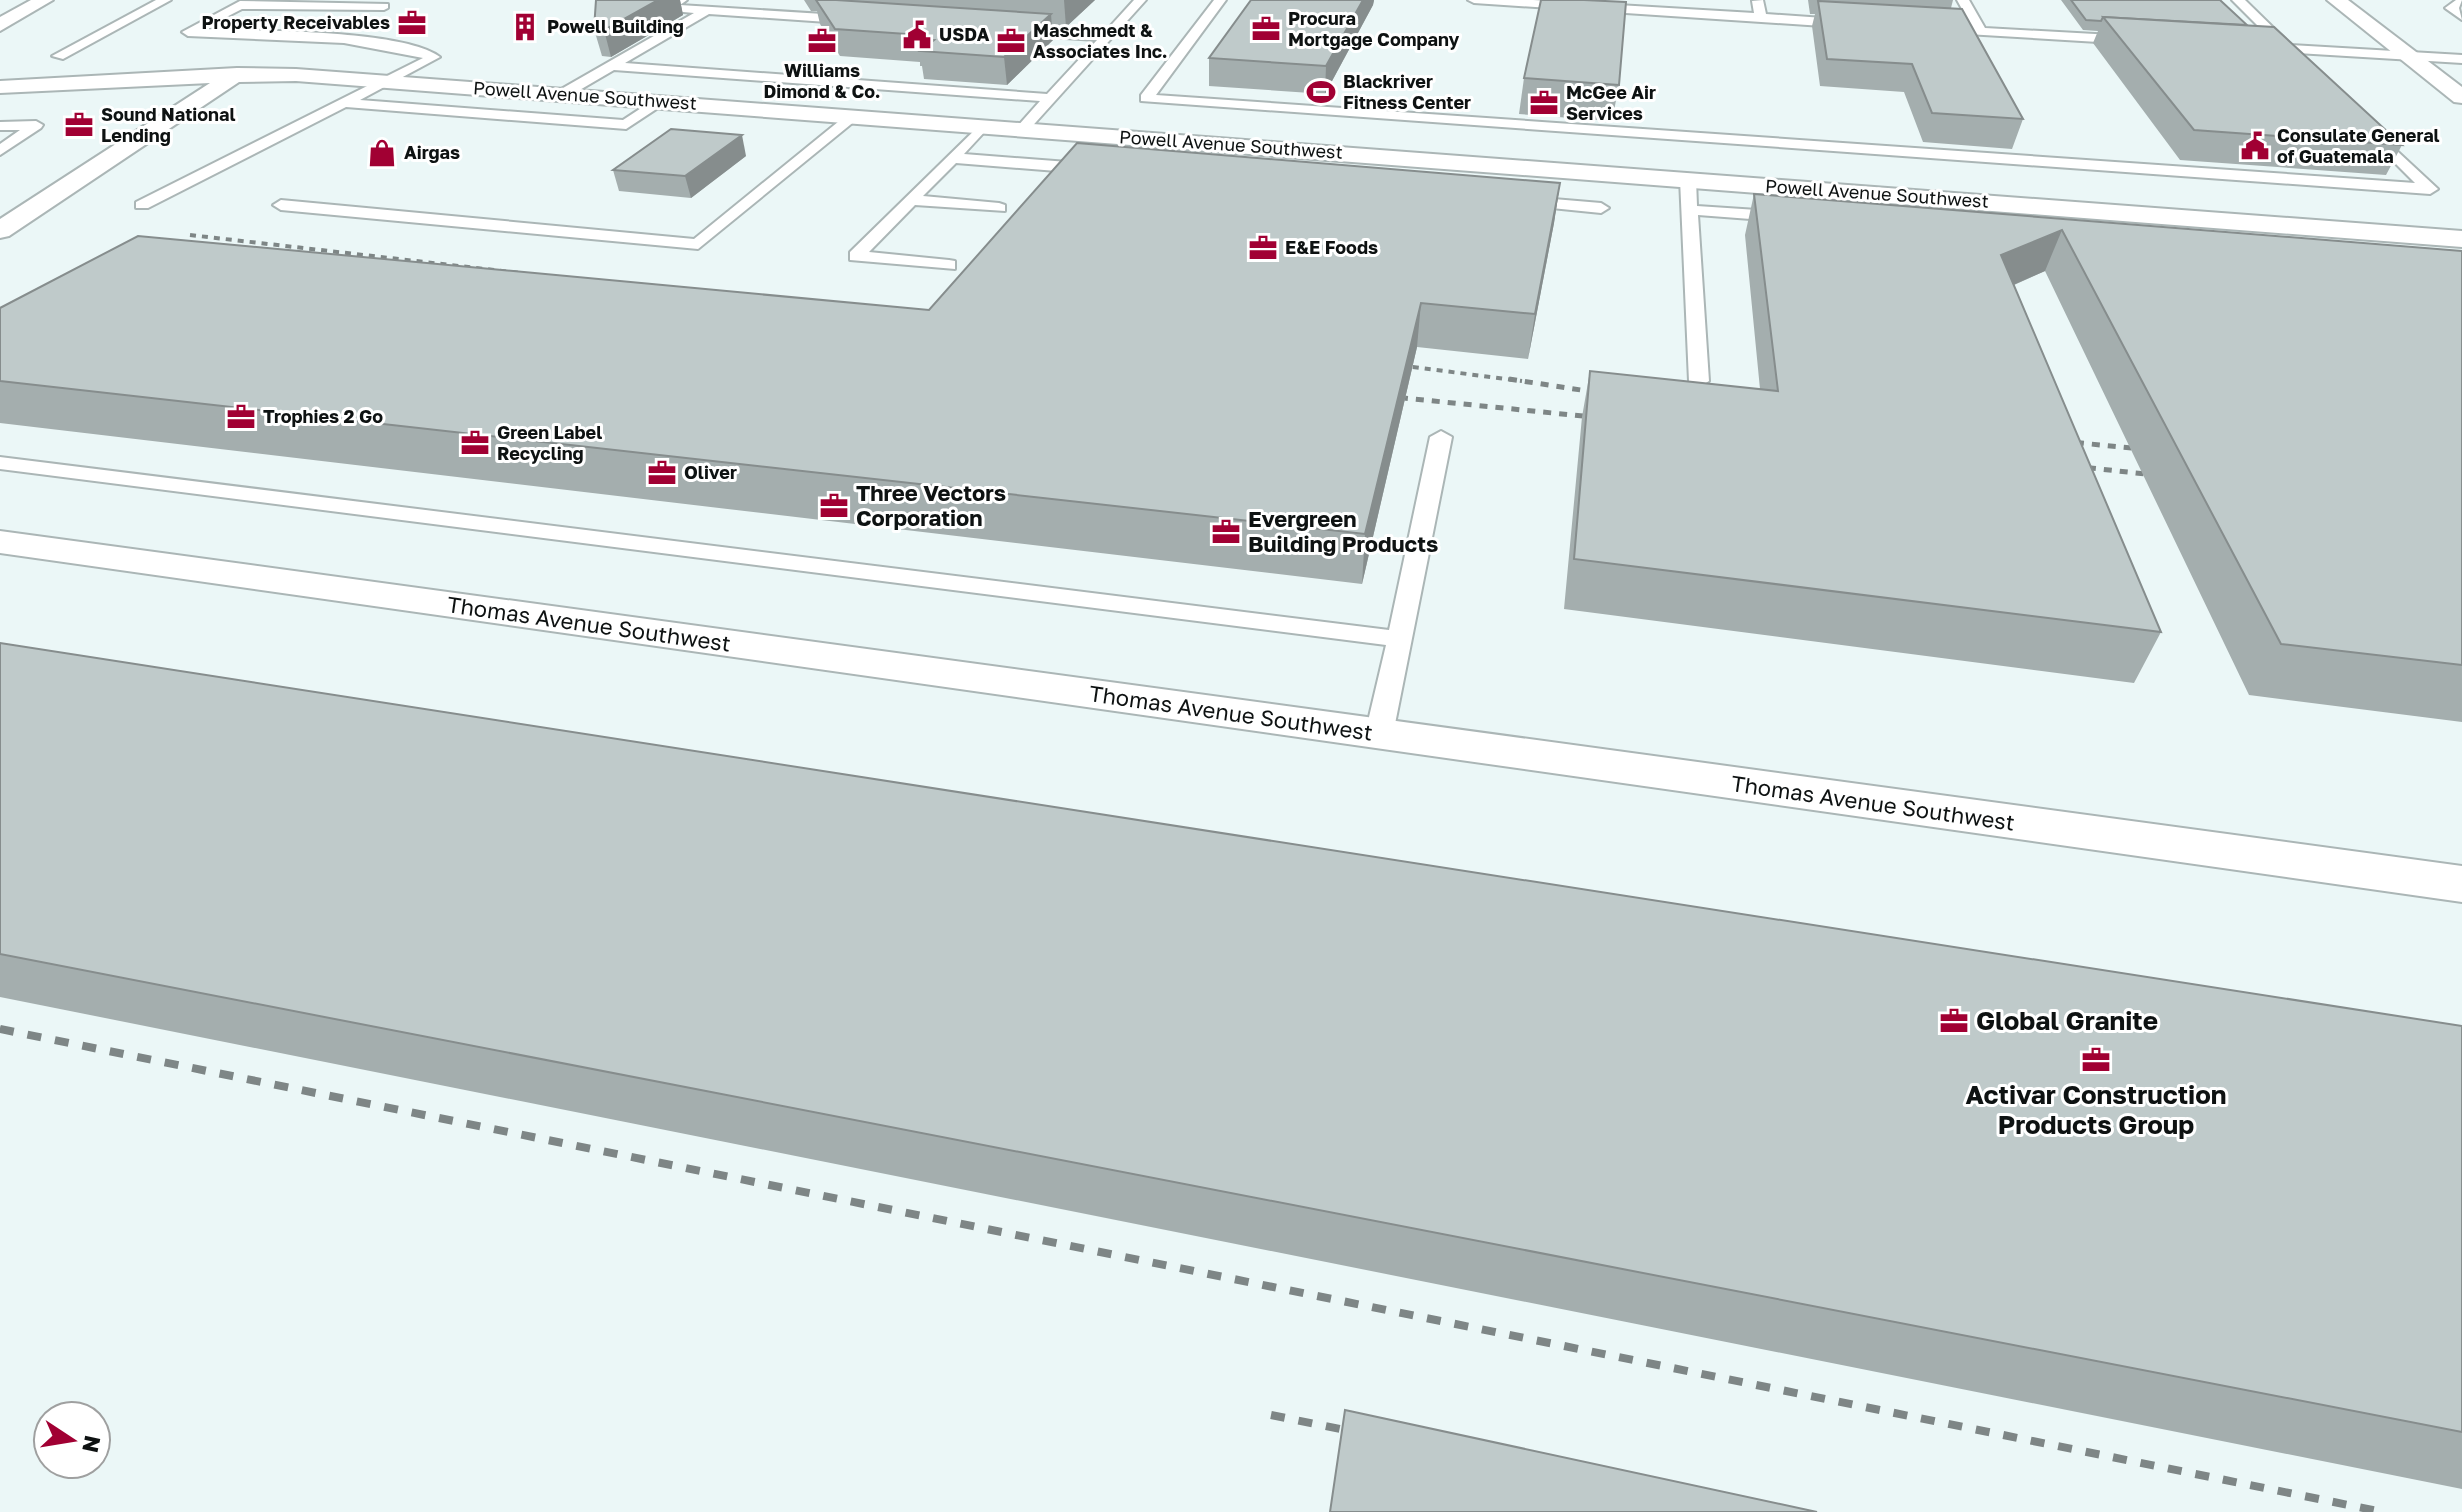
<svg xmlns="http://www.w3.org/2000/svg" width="2462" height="1512" viewBox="0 0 2462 1512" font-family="'Golos Text',sans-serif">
<rect width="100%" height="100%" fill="#ebf7f7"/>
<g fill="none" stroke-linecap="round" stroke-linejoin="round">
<defs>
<g id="lane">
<polygon points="156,0 171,0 63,59 52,56"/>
<polygon points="672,0 687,0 680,5 856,16 862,20 856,24 709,14 625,63 1047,94 1097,40 1014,35 1008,31 1010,28 1104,33 1134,0 1146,0 1027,132 1022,133 1015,129 1040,101 614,70 566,98 556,98 556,92 694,13 662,10 662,6"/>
<polygon points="1214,0 1226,0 1156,95 2415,183 2364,132 2364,126 2369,125 2438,189 2430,194 1141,101 1141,95"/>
<polygon points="1468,0 1533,0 1754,13 1752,1 1763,0 1766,14 1852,20 1858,24 1852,28 1474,3"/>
<polygon points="1957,0 1969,0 1985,28 2131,36 2137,40 2131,44 1933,32 1933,26 1937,25 1972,27"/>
<polygon points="2232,0 2245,0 2291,45 2462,55 2462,63 2297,53 2291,56 2268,51 2268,45 2276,44"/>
<polygon points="2456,0 2462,0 2459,8 2462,20 2445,8"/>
<path d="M 240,1 L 388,4 L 388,8 L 384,10 L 242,9 L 203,29 C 254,31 403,29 440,57 L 360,100 L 623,120 L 655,99 L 667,102 L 626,129 L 346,107 L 148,208 L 136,208 L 136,202 L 423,58 L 344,43 L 188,36 L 182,32 Z"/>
<polygon points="849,113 861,116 698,249 281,210 273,205 281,200 694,239"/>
<polygon points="36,121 43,125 41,128 0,155 0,144 20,130 0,130 0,122"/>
<polygon points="983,122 990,126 964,154 1094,164 1102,169 1094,174 956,163 923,196 999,203 1005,205 1005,211 915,205 869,252 949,260 955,261 955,269 850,260 850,252"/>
<polygon points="1688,174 1696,179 1697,206 1789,212 1797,217 1789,222 1698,215 1709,381 1699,387 1689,381 1680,179"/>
<polygon points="1518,196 1601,203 1609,208 1601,213 1512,204 1510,201"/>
<polygon points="1441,431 1452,437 1393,734 1389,740 1369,740 1365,734 1386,645 0,469 0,457 1389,630 1430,437"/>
</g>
<g id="street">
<polygon points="237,68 296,69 2462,231 2462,247 296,81 239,82 9,236 0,238 0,219 210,83 0,93 0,81"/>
<polygon points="0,531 2462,866 2462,902 0,553"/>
</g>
<g id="secondary">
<polygon points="31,0 53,0 0,31 0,17"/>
<polygon points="2327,0 2348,0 2462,87 2462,103 2454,102"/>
</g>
</defs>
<!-- lane casing -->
<use href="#lane" stroke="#abb6b6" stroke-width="4"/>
<!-- street casing -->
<use href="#street" stroke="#abb6b6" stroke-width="4"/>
<!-- secondary casing -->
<use href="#secondary" stroke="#abb6b6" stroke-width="4"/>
<!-- lane -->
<use href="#lane" fill="#fff" fill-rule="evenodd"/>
<!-- street -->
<use href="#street" fill="#fff" fill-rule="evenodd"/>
<!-- secondary -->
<use href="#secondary" fill="#fff" fill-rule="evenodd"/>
<!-- rail-far3 -->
<g stroke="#7e8686" stroke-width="4" stroke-dasharray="6 6" stroke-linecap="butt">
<polyline points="190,235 520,273"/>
<polyline points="1389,364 1522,381"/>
</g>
<!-- rail-far2 -->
<g stroke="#7e8686" stroke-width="5" stroke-dasharray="8 8" stroke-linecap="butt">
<polyline points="1509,379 1607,394"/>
<polyline points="1384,396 1602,418"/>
<polyline points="2060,441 2152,450"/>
<polyline points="2072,466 2164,476"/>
</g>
<!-- rail-far1 -->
<polyline stroke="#7e8686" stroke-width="6" stroke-dasharray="11 11" stroke-linecap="butt" points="0,1029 8,1031"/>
<!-- rail -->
<g stroke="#7e8686" stroke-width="8" stroke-dasharray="14 14" stroke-linecap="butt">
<polyline points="0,1029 2383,1512"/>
<polyline points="1271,1415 1365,1434"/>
</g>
</g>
<!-- wall -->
<g fill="#a4aeae">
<polygon points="596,0 680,0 683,15 611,57 602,56 594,29"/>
<polygon points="804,0 1095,0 1066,27 1052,27 1053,40 1007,85 924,79 922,66 920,66 920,62 840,56 820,24 817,11 811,11"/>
<polygon points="1251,0 1374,0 1373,5 1325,94 1209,86 1209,58"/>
<polygon points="1808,0 1953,0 1951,8 2023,119 2012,149 1923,142 1904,92 1820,86 1812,26 1815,14 1810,14"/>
<polygon points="2061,0 2220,0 2247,25 2402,145 2386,175 2180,160 2093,43 2098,31 2083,30"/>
<polygon points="1524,78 1619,85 1612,121 1519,114"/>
<polygon points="746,156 691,198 619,191 613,170"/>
<polygon points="1560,183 1554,223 1528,359 1417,347 1362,584 0,423 0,308 929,310"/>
<polygon points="1754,194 2462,251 2462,722 2249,695 2045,271 2014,285 2161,632 2134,683 1564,609 1582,417 1590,371 1760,389 1745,235"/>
<polygon points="0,643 2462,1026 2462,1489 0,997"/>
</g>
<!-- shaded-wall -->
<g fill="#868d8d">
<polygon points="658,0 680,0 683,15 611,57 604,30"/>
<polygon points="1064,0 1095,0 1066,27"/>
<polygon points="1363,0 1374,0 1373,5 1325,94 1326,66"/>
<polygon points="1051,14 1053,40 1007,85 1004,57"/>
<polygon points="742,135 746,156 691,198 685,176"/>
<polygon points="1560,183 1554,223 1528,359 1535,314"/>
<polygon points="2062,230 2045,271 1986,297 2001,255"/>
<polygon points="1421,303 1417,347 1362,584 1365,534"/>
</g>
<!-- building -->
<g fill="#bfcaca" stroke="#868d8d" stroke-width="2">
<polygon points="596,0 658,0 604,30 594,29"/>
<polygon points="816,0 836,0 1051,14 1004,57 920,51 934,40 917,39 922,35 835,29"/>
<polygon points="1251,0 1363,0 1326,66 1209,58"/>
<polygon points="1541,0 1584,0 1626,2 1619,85 1524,78"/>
<polygon points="2071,0 2220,0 2247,25 2103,17 2101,21 2086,20"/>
<polygon points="1818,1 1962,9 2023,119 1932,113 1912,64 1827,59"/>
<polygon points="2103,17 2274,27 2402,145 2194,130"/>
<polygon points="671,129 742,135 685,176 613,170"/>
<polygon points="1077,143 1560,183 1535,314 1421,303 1365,534 0,381 0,308 138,236 929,310"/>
<polygon points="1754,194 2462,251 2462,665 2281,644 2062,230 2001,255 2161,632 1574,559 1590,371 1778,391"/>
<polygon points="0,643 2462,1026 2462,1432 0,954"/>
<polygon points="1345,1410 1817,1512 1330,1512"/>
</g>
<!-- icons -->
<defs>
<symbol id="office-bare" viewBox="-9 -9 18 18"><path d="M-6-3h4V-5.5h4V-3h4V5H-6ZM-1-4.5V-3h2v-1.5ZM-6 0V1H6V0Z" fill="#a10033" stroke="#fff" stroke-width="2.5" paint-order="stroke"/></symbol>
<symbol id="building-bare" viewBox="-9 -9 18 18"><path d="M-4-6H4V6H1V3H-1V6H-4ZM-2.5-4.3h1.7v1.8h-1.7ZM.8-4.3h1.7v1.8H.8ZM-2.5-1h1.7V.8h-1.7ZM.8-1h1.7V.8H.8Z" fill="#a10033" stroke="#fff" stroke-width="2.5" paint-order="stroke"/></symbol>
<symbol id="civic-bare" viewBox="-9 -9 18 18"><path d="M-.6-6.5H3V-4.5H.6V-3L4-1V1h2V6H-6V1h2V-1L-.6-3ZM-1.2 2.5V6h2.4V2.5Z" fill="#a10033" stroke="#fff" stroke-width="2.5" paint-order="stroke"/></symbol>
<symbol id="stadium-bare" viewBox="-9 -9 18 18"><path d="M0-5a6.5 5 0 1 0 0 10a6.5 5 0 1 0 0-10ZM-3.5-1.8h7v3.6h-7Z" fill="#a10033" stroke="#fff" stroke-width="2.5" paint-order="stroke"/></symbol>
<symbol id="shop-bare" viewBox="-9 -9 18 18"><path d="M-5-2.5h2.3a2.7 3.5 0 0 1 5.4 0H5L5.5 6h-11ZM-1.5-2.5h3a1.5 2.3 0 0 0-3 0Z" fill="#a10033" stroke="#fff" stroke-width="2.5" paint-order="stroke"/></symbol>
</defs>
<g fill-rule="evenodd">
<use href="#office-bare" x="392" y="3" width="40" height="40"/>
<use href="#building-bare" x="505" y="7" width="40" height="40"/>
<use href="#office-bare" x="1246" y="9" width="40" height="40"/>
<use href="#civic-bare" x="897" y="15" width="40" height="40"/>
<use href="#office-bare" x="802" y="21" width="40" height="40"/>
<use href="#office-bare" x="991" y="21" width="40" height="40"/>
<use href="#stadium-bare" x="1301" y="72" width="40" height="40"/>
<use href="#office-bare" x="1524" y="83" width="40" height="40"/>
<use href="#office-bare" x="59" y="105" width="40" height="40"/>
<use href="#civic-bare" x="2235" y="126" width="40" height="40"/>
<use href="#shop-bare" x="362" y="133" width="40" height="40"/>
<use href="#office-bare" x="1243" y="228" width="40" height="40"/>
<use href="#office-bare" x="221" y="397" width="40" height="40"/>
<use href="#office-bare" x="455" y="423" width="40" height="40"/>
<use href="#office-bare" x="642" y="453" width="40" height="40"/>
<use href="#office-bare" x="814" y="486" width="40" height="40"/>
<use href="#office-bare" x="1206" y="512" width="40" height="40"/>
<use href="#office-bare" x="1934" y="1001" width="40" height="40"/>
<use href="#office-bare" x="2076" y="1040" width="40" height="40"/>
</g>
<g text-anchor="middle" stroke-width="6" stroke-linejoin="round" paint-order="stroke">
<!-- far-poi labels -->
<g font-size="18" font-weight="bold" fill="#0e1212" stroke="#fff" text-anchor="start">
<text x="1288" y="25">Procura<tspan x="1288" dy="21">Mortgage Company</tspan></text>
<text x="390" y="29" text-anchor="end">Property Receivables</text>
<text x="547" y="33">Powell Building</text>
<text x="1033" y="37">Maschmedt &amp;<tspan x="1033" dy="21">Associates Inc.</tspan></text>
<text x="939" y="41">USDA</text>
<text x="822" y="77" text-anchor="middle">Williams<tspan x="822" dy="21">Dimond &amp; Co.</tspan></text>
<text x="1343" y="88">Blackriver<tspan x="1343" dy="21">Fitness Center</tspan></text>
<text x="1566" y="99">McGee Air<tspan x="1566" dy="21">Services</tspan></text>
<text x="101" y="121">Sound National<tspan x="101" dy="21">Lending</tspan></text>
<text x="2277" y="142">Consulate General<tspan x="2277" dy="21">of Guatemala</tspan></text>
<text x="404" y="159">Airgas</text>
<text x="1285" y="254">E&amp;E Foods</text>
<text x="263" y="423">Trophies 2 Go</text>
<text x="497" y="439">Green Label<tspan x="497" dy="21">Recycling</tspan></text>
<text x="684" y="479">Oliver</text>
</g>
<!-- far-street labels -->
<g font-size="18" fill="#0e1212" stroke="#fff">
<text transform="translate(585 96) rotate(4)" y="6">Powell Avenue Southwest</text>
<text transform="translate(1231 145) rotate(4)" y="6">Powell Avenue Southwest</text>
<text transform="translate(1877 194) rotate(4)" y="6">Powell Avenue Southwest</text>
</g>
<!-- poi labels -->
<g font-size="22" font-weight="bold" fill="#0e1212" stroke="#fff" text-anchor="start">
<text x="856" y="501">Three Vectors<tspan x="856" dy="25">Corporation</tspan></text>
<text x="1248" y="527">Evergreen<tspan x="1248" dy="25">Building Products</tspan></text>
</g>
<!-- street labels -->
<g font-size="22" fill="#0e1212" stroke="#fff">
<text transform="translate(589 624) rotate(8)" y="8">Thomas Avenue Southwest</text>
<text transform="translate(1231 713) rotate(8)" y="8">Thomas Avenue Southwest</text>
<text transform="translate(1873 803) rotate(8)" y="8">Thomas Avenue Southwest</text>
</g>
<!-- near-poi labels -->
<g font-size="26" font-weight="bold" fill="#0e1212" stroke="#fff" text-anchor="start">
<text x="1976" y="1030">Global Granite</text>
<text x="2096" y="1104" text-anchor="middle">Activar Construction<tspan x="2096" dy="30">Products Group</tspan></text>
</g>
</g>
<!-- north arrow -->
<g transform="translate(72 1440) rotate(102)"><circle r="38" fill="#ffffff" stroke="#9fa0a0" stroke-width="2"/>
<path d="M0-6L14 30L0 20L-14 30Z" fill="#a10033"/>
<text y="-12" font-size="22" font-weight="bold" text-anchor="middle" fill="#0e1212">N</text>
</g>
</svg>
